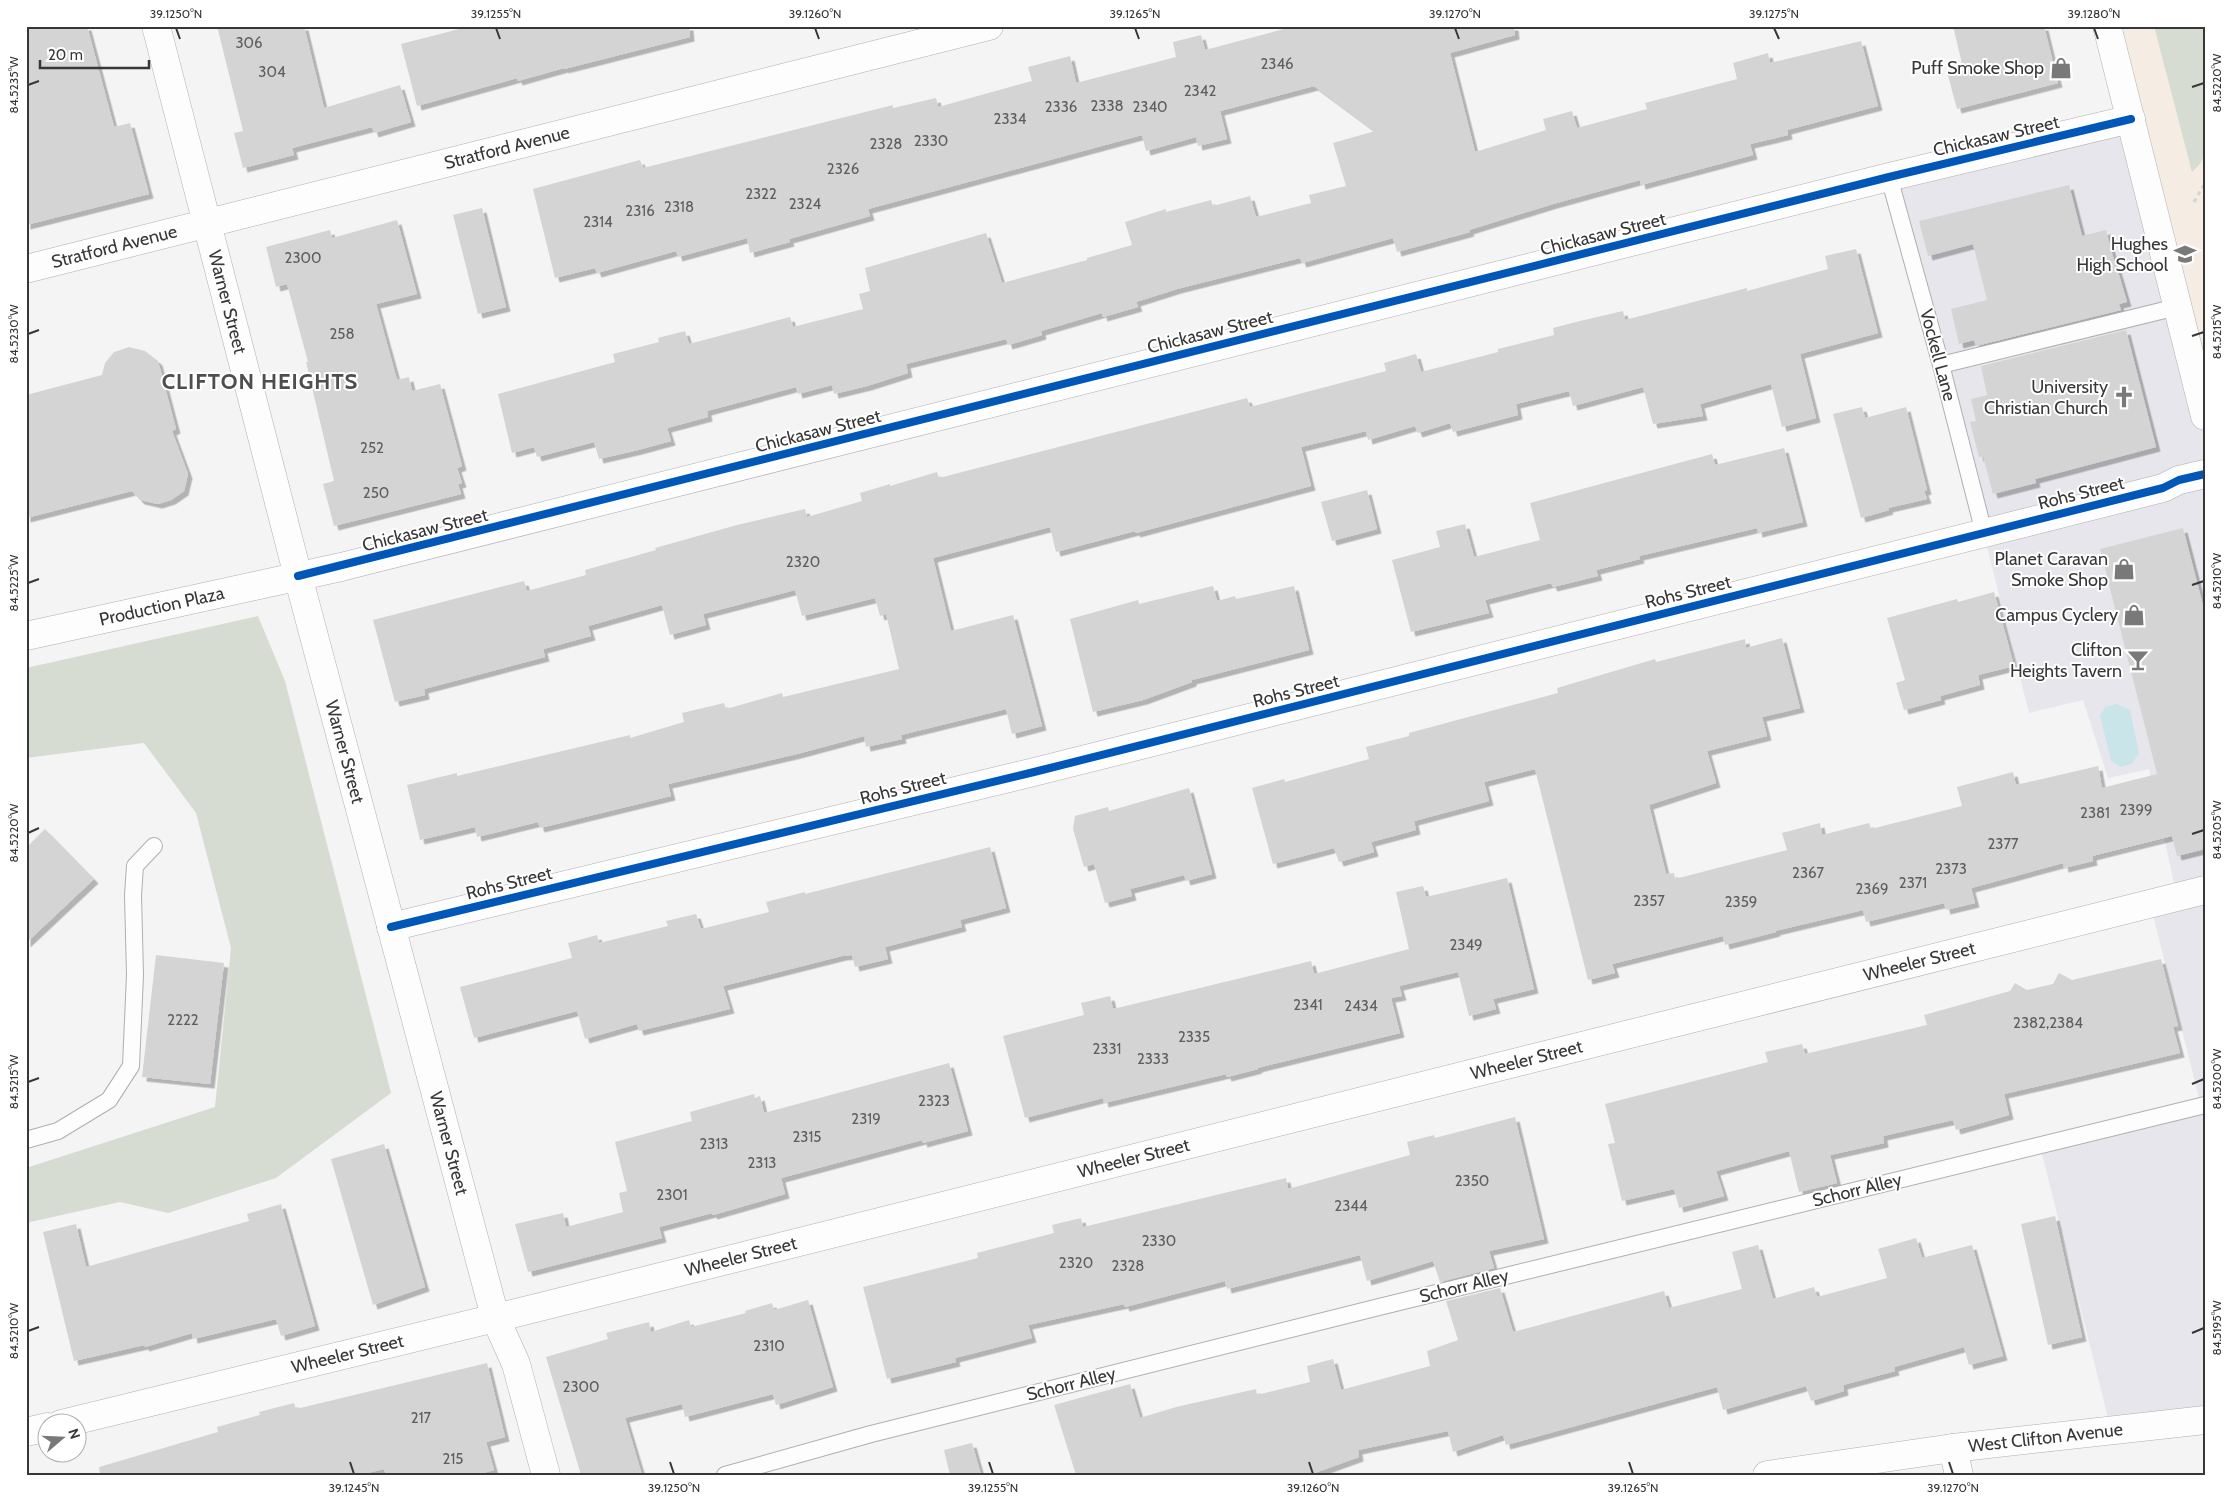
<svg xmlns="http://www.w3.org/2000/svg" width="2231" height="1501" font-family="Cabin,sans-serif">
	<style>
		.built { fill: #e7e6ec }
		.education { fill: #f5ede3 }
		.green { fill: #d6dcd1 }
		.water { fill: #cae5ea }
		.building { fill: #d4d4d5; filter: url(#shadow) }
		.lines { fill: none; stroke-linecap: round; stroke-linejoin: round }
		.service-casing { stroke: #afafb0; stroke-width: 18 }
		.minor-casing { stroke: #afafb0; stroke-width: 29 }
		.tertiary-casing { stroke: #afafb0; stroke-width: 29 }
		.secondary-casing { stroke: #afafb0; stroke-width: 29 }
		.path { stroke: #d4d4d5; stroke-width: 3; stroke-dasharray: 4 4; stroke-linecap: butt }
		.service { stroke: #fdfdfe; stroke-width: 16 }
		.minor { stroke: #fdfdfe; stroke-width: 28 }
		.tertiary { stroke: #fdfdfe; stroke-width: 28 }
		.secondary { stroke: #fdfdfe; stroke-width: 28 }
		.cycleway-casing { stroke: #fff; stroke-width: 11 }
		.cycleway { stroke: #0057b8; stroke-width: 8 }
		.ticks { fill: none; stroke: #373738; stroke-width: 2 }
		.labels { text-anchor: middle; stroke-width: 4; stroke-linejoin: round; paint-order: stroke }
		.number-label { font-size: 15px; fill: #5e5e5f }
		.poi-label { font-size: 18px; fill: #373738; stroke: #fff; text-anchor: end }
		.street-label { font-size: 18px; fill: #373738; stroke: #fff }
		.district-label { font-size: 22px; font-weight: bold; letter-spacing: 1px; fill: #4e4e50; stroke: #fff }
		.neatline { fill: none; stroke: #373738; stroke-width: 2 }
		.ticks-label { font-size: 12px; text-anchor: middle; fill: #373738 }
	</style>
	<defs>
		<filter id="shadow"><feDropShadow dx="4.5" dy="4.5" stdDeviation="0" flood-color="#0004"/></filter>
	</defs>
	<rect width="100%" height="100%" fill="#f4f4f5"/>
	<path class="built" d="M2131 119 2205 416V1420L2111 1430 2038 1138 2201 1106 2150 903 2177 897 2149 769 2108 778 2083 700 2029 713 1941 365 1889 177Z"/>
	<path class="education" d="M2107 26H2205V416Z"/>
	<path class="green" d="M2154 26H2205V155L2199 165 2192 172Z
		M258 616 285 681 391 1093 276 1178 168 1213 120 1202 26 1223V1168L215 1107 231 948 196 813 144 743 26 758V668Z"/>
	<path class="water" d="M2117 704 2130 710 2139 753 2132 764 2121 767 2111 761 2100 716 2105 707Z"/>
	<path class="building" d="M26 26H87L114 127 130 123 149 194 26 225Z
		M217 26H304L324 108 400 85 411 122 374 133 372 127 292 148 294 155 243 168 234 133 243 131Z
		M471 26H689L690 37 564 69V68L518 81 517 78 417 106 401 44Z
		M1295 26H1514L1515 35 1450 53 1475 152 1546 130 1543 119 1572 111 1577 128 1647 109 1645 103 1737 79 1733 63 1768 53 1770 63 1861 41 1878 106 1787 130 1788 135 1750 144 1753 155 1641 185 1640 180 1553 204 1469 230 1470 232 1397 252 1393 238 1302 263 1300 258 1177 289 1136 302 1138 307 1103 317 1102 313 1041 331 1042 335 1008 345 1006 339 906 364 908 373 867 386 834 394 832 385 798 394 796 387 707 411 708 417 667 428 671 441 638 450 599 459 594 442 537 457 534 447 512 453 498 394 615 362 613 354 659 342 658 338 685 331 689 344 790 317 793 327 863 309 859 294 870 291 865 268 986 233 1002 283 1087 260V258L1132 245 1125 222 1166 209V212L1211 200 1213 206 1250 196 1256 217 1311 203 1309 195 1346 186 1333 143 1375 131 1314 86 1220 111 1227 139 1198 146 1196 137 1146 151 1142 135 868 209 870 216 789 239 790 242 750 253 747 238 678 257 676 251 597 273 595 268 555 278 533 189 640 160 643 168 893 105V108L936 98 938 107 1032 81 1028 67 1070 56 1076 83 1176 57 1173 42 1201 35 1205 50Z
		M1953 26H2044L2058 83 1957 109 1947 72 1963 68Z
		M2069 185 2082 236 2106 230 2116 268H2117L2127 302 2119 304 2121 310 1976 346 1974 340 1959 344 1951 309 1987 300 1973 244 1928 256 1919 221Z
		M482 208 506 307 478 314 453 215Z
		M397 220 417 294 376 304 397 380 409 377 412 391 440 384 462 466 457 468 462 483 458 484 461 494 334 526 323 484 334 481 306 362H308L287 284 276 287 266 247 330 230 332 238Z
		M1856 249 1878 333 1800 354 1816 418 1782 427 1771 384 1700 404 1703 416 1653 424 1643 387 1573 406 1569 391 1516 404 1518 415 1453 432 1450 423 1418 433 1415 426 1368 440 1366 431 1301 447 1311 486 1136 533 1135 531 1056 552 1050 527 933 558 951 631 1013 615 1042 726 1012 734 1006 709 901 735 902 739 866 747 864 736 797 754 668 784 671 796 540 828 538 822 477 837 475 827 420 840 407 785 457 773V776L630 735V738L684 722 682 713 724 703 726 709 782 693 783 697 899 669 886 614 880 616 875 598 802 616 795 590 703 614 706 625 670 635 662 605 588 626 591 636 543 649 545 657 424 689 425 695 395 702 373 620 524 581 527 591 586 575 585 570 656 550 655 548 737 525 805 509 807 517 862 501 860 493 890 484V486L937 472 939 478 1247 398 1250 407 1386 371 1384 363 1416 354 1421 372 1498 352V349L1554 335 1553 328 1580 321 1623 311 1625 320 1747 288V291L1828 269 1825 256Z
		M2126 330 2156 447 2035 479 2036 483 1993 494 1983 456 1979 457 1970 422 1976 421 1971 399 1987 395 1981 366Z
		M129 347 145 351 158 361 176 429 172 431 188 474 184 491 171 500 158 504 140 500 132 491 26 518V395L102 375 105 363 114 352Z
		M1862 407 1865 418 1906 407 1927 490 1924 491 1927 499 1888 508 1889 510 1861 518 1833 414Z
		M1784 448 1803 522 1758 533 1757 528 1639 556 1640 559 1596 570 1598 576 1553 587 1551 583 1485 600 1489 613 1411 632 1392 560 1440 547 1436 531 1465 524 1474 557 1540 540 1530 503 1712 454 1715 465Z
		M1367 490 1377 529 1332 541 1321 502Z
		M2183 528 2205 613V849L2177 856 2172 836 2092 856 2093 861 2064 868 2063 863 1971 888 1975 903 1946 910 1944 903 1866 922 1863 910 1775 931 1776 932 1725 945 1723 936 1612 964 1615 973 1588 980 1535 769 1484 782 1489 801 1414 821 1416 830 1371 842 1374 852 1339 862 1334 848 1273 864 1252 788 1284 779 1285 782 1369 759 1366 747 1409 736V733L1558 693 1557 688 1655 659 1656 662 1745 639 1746 648 1782 638 1800 708 1762 717 1767 736 1707 751 1716 783 1649 805 1666 874 1674 873 1675 879 1787 850 1782 833 1820 823 1822 835 1869 823 1871 829 1962 806 1957 787 2013 772 2016 785 2098 766 2102 788 2157 774 2100 549Z
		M1213 586 1217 601 1235 596 1236 599 1294 586 1309 650 1192 680V682L1143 700 1093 712 1070 619 1138 600 1139 604Z
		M1994 592 2014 666 1978 675 1980 685 1940 696 1941 700 1904 710 1896 683 1905 680 1887 618 1957 599 1958 602Z
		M1189 788 1212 874 1186 881 1184 875 1130 889 1132 896 1105 903 1094 864 1084 867 1073 829 1075 816 1108 807 1109 811Z
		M45 829 94 879 26 943V848Z
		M990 847 1006 908 960 920 962 927 885 947 888 959 855 967 852 955 842 956 723 986 730 1009 639 1031 637 1024 585 1039 577 1011 474 1038 460 987 572 958 568 943 597 935 599 943 668 926 666 921 696 914 701 929 769 912 766 902 805 892V894Z
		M1507 878 1534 989 1493 999 1496 1009 1469 1016 1458 972 1399 986 1402 996 1391 998 1400 1033 1257 1068 1258 1069 1227 1077 1226 1074 1104 1103 1103 1098 1025 1118 1003 1036 1084 1015 1081 1003 1110 996 1113 1009 1311 961 1314 974 1409 949 1396 892 1423 886 1426 897Z
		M156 955 224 963 210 1084 142 1077Z
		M2161 959 2178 1026 2173 1027 2180 1053 2004 1094 2009 1115 1956 1130 1953 1120 1883 1136 1884 1143 1830 1155 1837 1183 1799 1192 1789 1151 1716 1171 1724 1196 1679 1208 1674 1189 1622 1201 1608 1144 1615 1143 1605 1104 1768 1062 1765 1052 1802 1044 1805 1054 1927 1025 1924 1015 2010 991 2015 983 2027 990 2053 984 2059 973 2072 980Z
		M949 1063 968 1131 923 1143 922 1140 781 1178 785 1194 713 1215 712 1213 659 1227 662 1238 528 1272 515 1224 563 1213 566 1227 623 1212 619 1193 627 1191 615 1142 692 1121 690 1112 754 1094 755 1098 760 1096 764 1113Z
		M1515 1117 1544 1239 1489 1251 1494 1268 1440 1282 1433 1261 1367 1281 1360 1255 1227 1289 1225 1281 1125 1307 1124 1304 1028 1325 1032 1338 955 1358 956 1362 887 1379 863 1287 978 1258 977 1253 1054 1233 1052 1225 1081 1218 1083 1227 1286 1178 1288 1189 1410 1155 1407 1142 1434 1135 1435 1138Z
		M384 1144 425 1287 373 1305 331 1159Z
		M281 1204 315 1326 281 1336 276 1319 193 1339 192 1333 145 1347 144 1345 74 1361 43 1232 76 1224 86 1267 249 1221 247 1214Z
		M2055 1216 2082 1337 2048 1345 2021 1224Z
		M1916 1238 1922 1258 1972 1245 2003 1356 1969 1365 1964 1347 1894 1367 1895 1371 1843 1385 1844 1391 1811 1401 1806 1386 1723 1410 1717 1387 1506 1445 1503 1435 1453 1452 1448 1431 1358 1450 1359 1457 1309 1475H1076L1054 1405 1130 1384 1140 1418 1176 1407 1256 1389 1257 1395 1310 1382 1307 1366 1333 1359 1341 1390 1430 1366 1427 1351 1458 1340 1446 1301 1500 1288 1513 1332 1664 1291 1669 1308 1742 1289 1732 1252 1758 1245 1773 1299 1814 1287 1817 1297 1887 1278 1878 1249Z
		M808 1300 833 1387 776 1405 773 1394 685 1417 682 1404 625 1418 642 1475H581L546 1357 608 1339 606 1333 649 1322 651 1332 689 1320 691 1327 746 1313 745 1311 772 1303 774 1310Z
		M487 1363 505 1437 486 1442 494 1470 476 1475H386L384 1469 359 1475H100L99 1467 218 1432 217 1427 260 1415 259 1412 294 1403 296 1409Z
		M972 1443 981 1475H950L944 1450Z"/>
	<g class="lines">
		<g class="service-casing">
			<path id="service" d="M1889 177 1941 365 1984 533
				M1941 365 2177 307
				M26 1140 58 1131 109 1100 131 1066 135 975 133 895 135 866 154 846
				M725 1475 871 1434 1379 1307 2205 1105"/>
		</g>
		<g class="minor-casing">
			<g id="minor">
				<path id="s1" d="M26 269 989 26"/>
				<path id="s2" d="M26 636 341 567 1889 177 2131 119"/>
				<path d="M391 927 1034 772 2163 488 2179 480 2205 474"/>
				<path id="s3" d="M61 1424 540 1307 2205 890"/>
				<path d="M26 1432 48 1427"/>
				<path d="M1953 1448 1959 1475"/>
			</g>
		</g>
		<g class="tertiary-casing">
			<g id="tertiary">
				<path id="s4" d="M156 26 298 576 495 1317 516 1364 546 1475"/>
			</g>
		</g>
		<g class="secondary-casing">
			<g id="secondary">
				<path d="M2107 26 2205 416"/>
				<path id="s5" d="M1767 1475 1953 1448 2205 1420"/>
			</g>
		</g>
		<path class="path" d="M2194 202 2205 183"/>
		<use href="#service" class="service"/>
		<use href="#minor" class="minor"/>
		<use href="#tertiary" class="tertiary"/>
		<use href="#secondary" class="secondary"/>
		<g class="cycleway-casing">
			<path id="cycleway" d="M298 576 1889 177 2131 119
				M391 927 1034 772 2163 488 2179 480 2205 474"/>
		</g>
		<use href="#cycleway" class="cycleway"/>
	</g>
	<path class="ticks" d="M176 28 180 39M496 28 500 39M815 28 819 39M1135 28 1139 39M1455 28 1459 39M1774 28 1779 39M2094 28 2098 39M28 85 39 81M2192 87 2204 83M28 334 39 330M2192 336 2204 332M28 583 39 579M2192 585 2204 581M28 833 39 828M2192 834 2204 830M28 1082 39 1078M2192 1084 2204 1079M28 1331 39 1327M2192 1333 2204 1328M350 1462 354 1474M670 1462 674 1474M989 1462 993 1474M1309 1462 1313 1474M1629 1462 1633 1474M1949 1462 1953 1474"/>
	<defs>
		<g id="shop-bare" transform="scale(1.725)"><path d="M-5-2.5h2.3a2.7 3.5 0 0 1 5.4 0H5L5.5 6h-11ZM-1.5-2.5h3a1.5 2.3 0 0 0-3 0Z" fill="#79797a" stroke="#fff" stroke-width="2.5" paint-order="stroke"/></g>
		<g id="school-bare" transform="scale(1.725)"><path d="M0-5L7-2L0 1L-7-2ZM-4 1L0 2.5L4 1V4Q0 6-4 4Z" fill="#79797a" stroke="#fff" stroke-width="2.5" paint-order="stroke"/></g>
		<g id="church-bare" transform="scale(1.725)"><path d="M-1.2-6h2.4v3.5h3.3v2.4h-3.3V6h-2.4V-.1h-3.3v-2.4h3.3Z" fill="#79797a" stroke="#fff" stroke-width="2.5" paint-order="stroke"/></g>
		<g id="bar-bare" transform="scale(1.725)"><path d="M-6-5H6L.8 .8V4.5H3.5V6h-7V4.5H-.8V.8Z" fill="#79797a" stroke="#fff" stroke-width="2.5" paint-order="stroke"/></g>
	</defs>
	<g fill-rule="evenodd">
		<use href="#shop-bare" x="2061" y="68"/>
		<use href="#school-bare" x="2185" y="254"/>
		<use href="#church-bare" x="2124" y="397"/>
		<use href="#shop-bare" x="2124" y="569"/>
		<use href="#shop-bare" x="2134" y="615"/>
		<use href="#bar-bare" x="2138" y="660"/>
	</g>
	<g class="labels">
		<g class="number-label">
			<text x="249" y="48">306</text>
			<text x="1277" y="69">2346</text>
			<text x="272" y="77">304</text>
			<text x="1200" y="96">2342</text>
			<text x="1107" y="111">2338</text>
			<text x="1061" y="112">2336</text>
			<text x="1150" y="112">2340</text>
			<text x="1010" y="124">2334</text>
			<text x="931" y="146">2330</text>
			<text x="886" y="149">2328</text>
			<text x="843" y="174">2326</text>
			<text x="761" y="199">2322</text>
			<text x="805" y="209">2324</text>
			<text x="679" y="212">2318</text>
			<text x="640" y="216">2316</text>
			<text x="598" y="227">2314</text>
			<text x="303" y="263">2300</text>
			<text x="342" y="339">258</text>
			<text x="372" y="453">252</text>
			<text x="376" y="498">250</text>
			<text x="803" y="567">2320</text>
			<text x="2136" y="815">2399</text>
			<text x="2095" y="818">2381</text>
			<text x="2003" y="849">2377</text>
			<text x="1951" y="874">2373</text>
			<text x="1808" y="878">2367</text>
			<text x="1913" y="888">2371</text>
			<text x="1872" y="894">2369</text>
			<text x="1649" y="906">2357</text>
			<text x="1741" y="907">2359</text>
			<text x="1466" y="950">2349</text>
			<text x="1308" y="1010">2341</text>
			<text x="1361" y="1011">2434</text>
			<text x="183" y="1025">2222</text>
			<text x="2048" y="1028">2382,2384</text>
			<text x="1194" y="1042">2335</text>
			<text x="1107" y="1054">2331</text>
			<text x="1153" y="1064">2333</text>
			<text x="934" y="1106">2323</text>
			<text x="866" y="1124">2319</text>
			<text x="807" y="1142">2315</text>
			<text x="714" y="1149">2313</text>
			<text x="762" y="1168">2313</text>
			<text x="1472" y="1186">2350</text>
			<text x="672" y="1200">2301</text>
			<text x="1351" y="1211">2344</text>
			<text x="1159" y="1246">2330</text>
			<text x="1076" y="1268">2320</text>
			<text x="1128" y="1271">2328</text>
			<text x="769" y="1351">2310</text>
			<text x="581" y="1392">2300</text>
			<text x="421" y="1423">217</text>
			<text x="453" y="1464">215</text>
		</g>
		<g class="poi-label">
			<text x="2044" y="74">Puff Smoke Shop</text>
			<text x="2168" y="250">Hughes<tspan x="2168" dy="21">High School</tspan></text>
			<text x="2108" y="393">University<tspan x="2108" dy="21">Christian Church</tspan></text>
			<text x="2108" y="565">Planet Caravan<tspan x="2108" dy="21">Smoke Shop</tspan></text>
			<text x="2118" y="621">Campus Cyclery</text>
			<text x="2122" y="656">Clifton<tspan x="2122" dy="21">Heights Tavern</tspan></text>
		</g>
		<g class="street-label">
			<text transform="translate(1996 136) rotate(-13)" y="6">Chickasaw Street</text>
			<text dy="6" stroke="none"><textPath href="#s1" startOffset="496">Stratford Avenue</textPath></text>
			<text transform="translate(1603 234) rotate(-14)" y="6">Chickasaw Street</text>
			<text dy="6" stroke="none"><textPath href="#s1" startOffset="91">Stratford Avenue</textPath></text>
			<text dy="6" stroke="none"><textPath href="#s4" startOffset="285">Warner Street</textPath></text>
			<text transform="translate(1210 332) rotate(-14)" y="6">Chickasaw Street</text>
			<text transform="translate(1938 355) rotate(75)" y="6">Vockell Lane</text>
			<text transform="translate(818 431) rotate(-14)" y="6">Chickasaw Street</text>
			<text transform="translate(2081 493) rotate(-14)" y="6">Rohs Street</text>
			<text transform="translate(425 530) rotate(-14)" y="6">Chickasaw Street</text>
			<text transform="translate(1688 592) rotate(-14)" y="6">Rohs Street</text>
			<text dy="6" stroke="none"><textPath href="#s2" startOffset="139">Production Plaza</textPath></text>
			<text transform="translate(1296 691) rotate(-14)" y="6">Rohs Street</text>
			<text dy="6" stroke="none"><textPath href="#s4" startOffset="750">Warner Street</textPath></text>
			<text transform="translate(903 788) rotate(-14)" y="6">Rohs Street</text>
			<text transform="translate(509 883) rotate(-14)" y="6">Rohs Street</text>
			<text dy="6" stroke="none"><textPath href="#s3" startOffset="1915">Wheeler Street</textPath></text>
			<text dy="6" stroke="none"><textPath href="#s3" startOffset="1510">Wheeler Street</textPath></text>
			<text dy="6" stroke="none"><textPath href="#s4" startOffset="1155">Warner Street</textPath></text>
			<text dy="6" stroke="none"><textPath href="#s3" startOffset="1105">Wheeler Street</textPath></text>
			<text transform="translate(1857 1190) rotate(-14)" y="6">Schorr Alley</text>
			<text dy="6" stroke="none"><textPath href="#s3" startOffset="700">Wheeler Street</textPath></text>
			<text transform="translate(1464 1286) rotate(-14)" y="6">Schorr Alley</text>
			<text dy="6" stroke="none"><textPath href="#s3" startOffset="295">Wheeler Street</textPath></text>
			<text transform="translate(1071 1384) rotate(-14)" y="6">Schorr Alley</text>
			<text dy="6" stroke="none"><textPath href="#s5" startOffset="281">West Clifton Avenue</textPath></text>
		</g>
		<g class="district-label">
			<text x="260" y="389">CLIFTON HEIGHTS</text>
		</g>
	</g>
	<rect width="2231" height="1501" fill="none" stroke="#ffffff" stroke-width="55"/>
	<g transform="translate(62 1438) rotate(71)"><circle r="24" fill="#ffffff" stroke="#afafaf"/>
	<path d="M0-4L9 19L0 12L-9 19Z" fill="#79797a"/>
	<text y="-8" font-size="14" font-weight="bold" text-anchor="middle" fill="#373738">N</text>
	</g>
	<path d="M40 60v8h109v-8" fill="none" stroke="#373738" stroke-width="2.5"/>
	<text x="48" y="60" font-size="15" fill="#373738" stroke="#ffffff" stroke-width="4" paint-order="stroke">20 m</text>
	<rect x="28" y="28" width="2176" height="1446" class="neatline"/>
	<g class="ticks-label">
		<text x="176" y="18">39.1250°N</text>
		<text x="496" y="18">39.1255°N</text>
		<text x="815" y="18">39.1260°N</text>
		<text x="1135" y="18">39.1265°N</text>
		<text x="1455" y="18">39.1270°N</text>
		<text x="1774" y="18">39.1275°N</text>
		<text x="2094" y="18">39.1280°N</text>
		<text transform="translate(2217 83) rotate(-90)" y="4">84.5220°W</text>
		<text transform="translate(14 85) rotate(-90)" y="4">84.5235°W</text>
		<text transform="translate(2217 332) rotate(-90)" y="4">84.5215°W</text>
		<text transform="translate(14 334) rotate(-90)" y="4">84.5230°W</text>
		<text transform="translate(2217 581) rotate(-90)" y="4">84.5210°W</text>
		<text transform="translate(14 583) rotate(-90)" y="4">84.5225°W</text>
		<text transform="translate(2217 830) rotate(-90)" y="4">84.5205°W</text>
		<text transform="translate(14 833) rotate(-90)" y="4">84.5220°W</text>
		<text transform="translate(2217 1079) rotate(-90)" y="4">84.5200°W</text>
		<text transform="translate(14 1082) rotate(-90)" y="4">84.5215°W</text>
		<text transform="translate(2217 1328) rotate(-90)" y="4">84.5195°W</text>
		<text transform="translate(14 1331) rotate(-90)" y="4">84.5210°W</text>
		<text x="354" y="1492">39.1245°N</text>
		<text x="674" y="1492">39.1250°N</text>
		<text x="993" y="1492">39.1255°N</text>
		<text x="1313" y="1492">39.1260°N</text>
		<text x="1633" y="1492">39.1265°N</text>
		<text x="1953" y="1492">39.1270°N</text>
	</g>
</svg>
